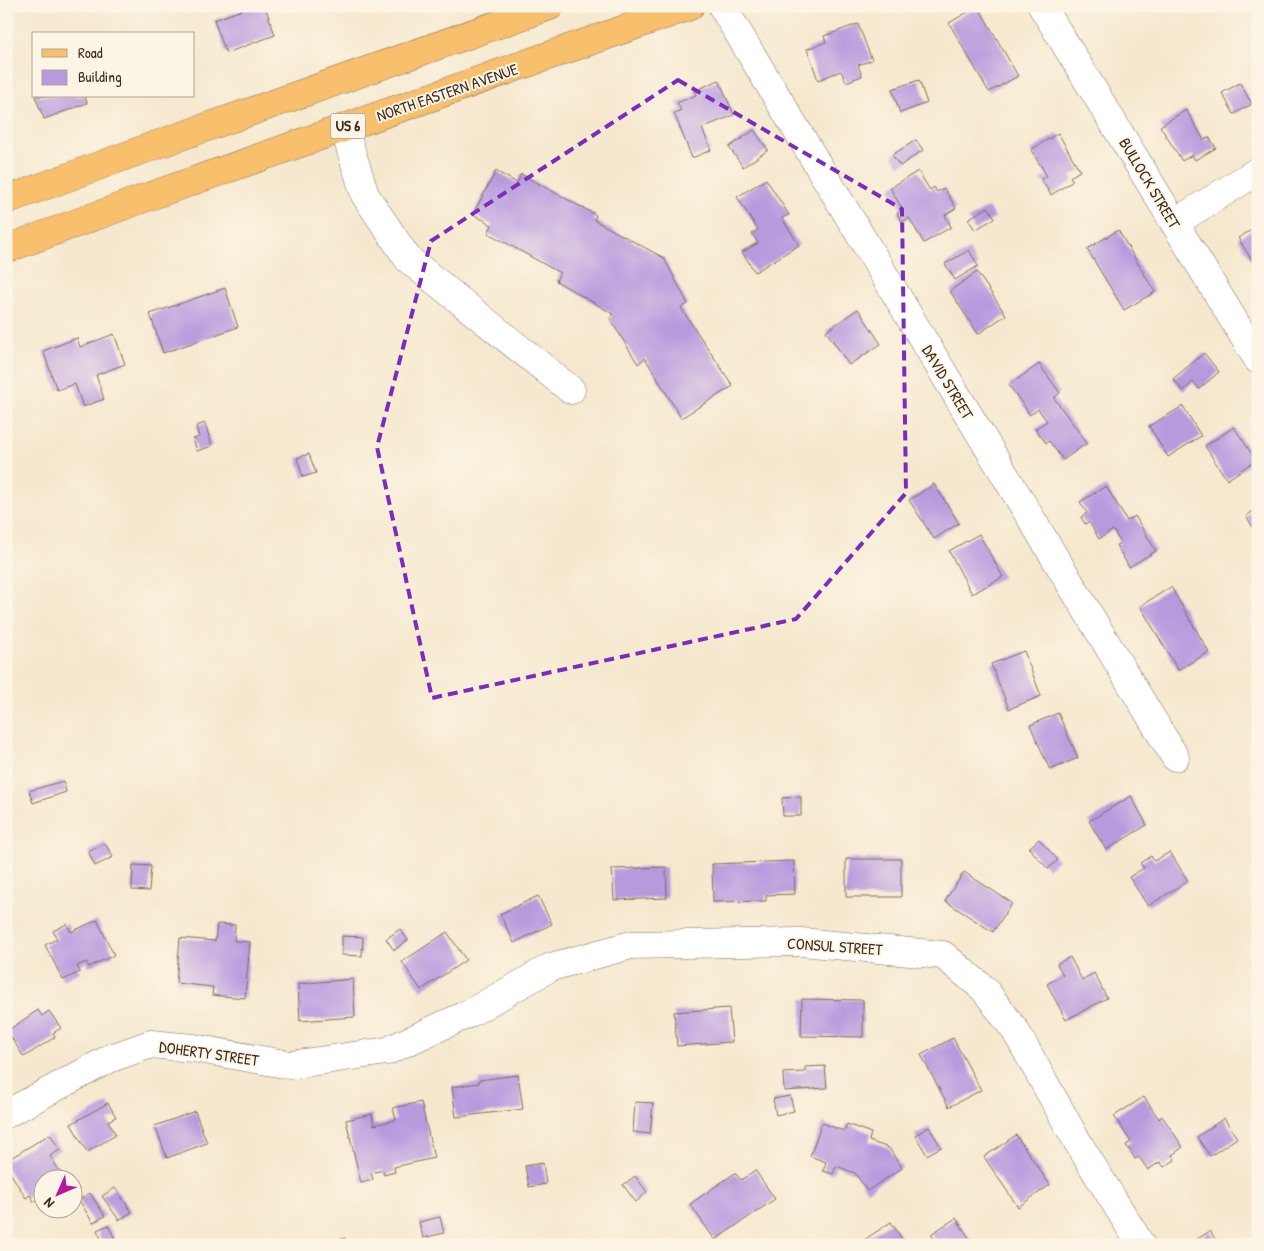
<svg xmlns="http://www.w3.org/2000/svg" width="1264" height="1251" font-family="'Patrick Hand',sans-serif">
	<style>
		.building { fill: #b799de }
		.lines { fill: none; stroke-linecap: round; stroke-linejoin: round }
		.minor-casing { stroke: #7c6c5c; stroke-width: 29 }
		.major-casing { stroke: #7c6c5c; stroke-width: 29 }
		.minor { stroke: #fff; stroke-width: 28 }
		.major { stroke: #f8bf6c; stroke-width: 28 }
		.marked { fill: none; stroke: #7b2cbf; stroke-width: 4; stroke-dasharray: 10 6; stroke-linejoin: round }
		.labels { text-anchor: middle; stroke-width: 4; stroke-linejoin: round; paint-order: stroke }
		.shield { fill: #fcf5e5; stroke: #75675a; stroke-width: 1 }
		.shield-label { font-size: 15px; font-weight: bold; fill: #3b2a1e }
		.street-label { font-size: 16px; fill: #3b2a1e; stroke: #fcf5e5 }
	</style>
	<rect width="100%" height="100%" fill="#fcf5e5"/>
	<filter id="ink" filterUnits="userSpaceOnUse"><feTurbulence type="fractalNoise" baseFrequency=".02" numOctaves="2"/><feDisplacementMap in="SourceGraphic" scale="10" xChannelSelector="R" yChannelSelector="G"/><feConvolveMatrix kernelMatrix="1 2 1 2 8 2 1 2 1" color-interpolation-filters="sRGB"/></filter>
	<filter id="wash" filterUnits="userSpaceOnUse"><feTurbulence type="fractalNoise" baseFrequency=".0096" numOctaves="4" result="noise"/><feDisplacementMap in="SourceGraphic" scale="20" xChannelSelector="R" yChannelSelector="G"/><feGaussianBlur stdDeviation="1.12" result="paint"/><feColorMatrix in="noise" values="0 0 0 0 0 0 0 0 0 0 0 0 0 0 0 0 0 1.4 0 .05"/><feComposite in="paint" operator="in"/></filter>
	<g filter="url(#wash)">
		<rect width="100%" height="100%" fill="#f5e8ce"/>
		<g id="blocks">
			<path class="building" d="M241 6H265L275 35 226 53 214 20 242 10Z
				M978 6 1018 76 989 92 949 23Z
				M858 24 872 60 858 65 862 76 846 82 841 71 818 80 807 49 826 42 824 36Z
				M719 80 734 115 702 128 711 150 692 158 674 113 681 110 677 103 696 95 694 91Z
				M919 80 927 103 900 113 892 89Z
				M1240 83 1252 104 1234 114 1222 93Z
				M35 96H85L87 103 44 119Z
				M1186 110 1204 140 1209 137 1216 148 1195 160 1192 155 1182 161 1160 126Z
				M754 130 768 150 743 167 729 147Z
				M1058 133 1080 171 1070 177 1073 181 1051 195 1041 179 1047 176 1031 150Z
				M916 140 923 150 900 166 892 155Z
				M496 171 517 183 521 174 596 215 594 220 664 258 688 304 681 308 733 386 681 418 645 358 638 364 610 319 613 314 556 281 560 273 488 233 492 225 473 214Z
				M918 171 930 190 934 187 937 192 944 188 956 208 945 215 951 227 924 243 909 218 902 222 897 213 903 210 890 188Z
				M766 179 789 215 782 218 799 245 755 272 742 252 758 243 752 234 758 230 737 197Z
				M988 207 995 218 975 230 968 219Z
				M1258 226V264L1255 265 1238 238Z
				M1118 230 1155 292 1124 310 1087 249Z
				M969 250 978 266 955 280 945 264Z
				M977 272 1006 315 978 334 950 291Z
				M225 288 238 327 163 353 150 314Z
				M858 309 881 344 849 365 826 331Z
				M114 334 125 364 96 375 104 399 83 407 75 384 57 390 43 351 77 338 80 347Z
				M1204 353 1219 372 1199 389 1193 382 1183 391 1173 379Z
				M1039 364 1060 393 1054 398 1087 443 1063 460 1049 441 1046 443 1035 429 1047 421 1038 409 1030 415 1009 385Z
				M1183 406 1201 436 1168 457 1149 426Z
				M205 423 212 446 197 451 193 439 199 437 196 426Z
				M1234 427 1256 460 1227 480 1205 446Z
				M309 454 316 473 303 477 297 458Z
				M934 484 959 523 934 539 909 500Z
				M1106 486 1127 521 1135 516 1156 551 1129 567 1116 545 1121 543 1113 530 1099 539 1089 522 1085 524 1081 517 1087 513 1080 502Z
				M1258 508V535L1246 516Z
				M979 534 1003 577 972 594 949 551Z
				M1171 587 1209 652 1178 670 1140 606Z
				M1024 651 1041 696 1009 709 991 664Z
				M1058 713 1078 758 1050 770 1030 725Z
				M63 781 66 792 33 803 29 791Z
				M1131 796 1147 825 1106 850 1089 821Z
				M801 797V816H783L782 798Z
				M1039 839 1058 860 1048 869 1029 848Z
				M105 843 113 857 95 866 88 851Z
				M1170 852 1188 881 1148 906 1129 877 1144 868 1140 863 1151 856 1154 861Z
				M846 859H901V897H846Z
				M794 861 795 894 766 895V901L713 902 712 864Z
				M133 865 151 866 149 891 132 890Z
				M666 867 667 898 614 900 612 869Z
				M964 872 1012 903 993 932 945 901Z
				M538 896 552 924 514 943 500 914Z
				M97 920 114 955 89 967 86 962 77 966 80 972 63 980 45 945 57 939 53 931 67 924 71 932Z
				M217 924 235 925 234 941 250 942 245 998 212 995 213 987 176 983 180 938 215 941Z
				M400 929 408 940 394 950 386 939Z
				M447 932 466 960 421 990 402 962Z
				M342 936 363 937 362 956 342 955Z
				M1070 957 1082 980 1094 973 1107 998 1066 1020 1047 984 1063 975 1057 964Z
				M353 979 355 1017 300 1021 298 984Z
				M802 999 863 1000V1037L801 1036Z
				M729 1008 732 1042 677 1046 674 1012Z
				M38 1010 42 1016 49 1011 61 1028 53 1033 55 1037 24 1057 7 1031Z
				M953 1038 981 1090 949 1107 921 1055Z
				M825 1066 827 1088 784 1091 783 1073 805 1072V1067Z
				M518 1075 523 1109 456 1117 452 1087 479 1083V1080Z
				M790 1096 794 1111 776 1115 773 1099Z
				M1144 1097 1159 1119 1162 1116 1183 1147 1172 1155 1175 1160 1164 1167 1160 1162 1148 1170 1139 1157 1135 1159 1126 1145 1131 1142 1114 1116Z
				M421 1102 434 1158 394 1167 395 1172 384 1175 383 1170 371 1173 373 1180 361 1183 346 1120 372 1114 374 1125 396 1120 393 1108Z
				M635 1102 653 1103 650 1134 633 1132Z
				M108 1103 116 1117 108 1121 116 1135 87 1152 71 1124Z
				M195 1111 207 1143 167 1158 155 1126Z
				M1224 1118 1237 1138 1210 1156 1197 1137Z
				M822 1123 844 1131 847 1124 871 1133 869 1141 889 1148 902 1168 867 1191 855 1173 836 1166 833 1174 823 1171 826 1162 810 1156Z
				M929 1127 941 1147 927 1155 915 1135Z
				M50 1134 60 1150 50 1156 61 1173 53 1178H42V1185L39 1187 42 1192V1197L34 1202 30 1195 26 1198 6 1166V1161Z
				M1016 1135 1050 1185 1018 1207 984 1157Z
				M543 1163 546 1184 529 1187 525 1166Z
				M755 1170 775 1199 715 1240 690 1204 735 1173 741 1180Z
				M635 1176 647 1192 636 1202 623 1185Z
				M115 1188 132 1212 119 1220 102 1196Z
				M90 1193 105 1216 93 1223 79 1200Z
				M440 1217 444 1233 423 1238 419 1222Z
				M956 1218 972 1242 968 1245H938L931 1234Z
				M891 1222 906 1245H867L864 1240Z
				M108 1225 118 1245H104L97 1230Z
				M1210 1231 1219 1245H1188Z
				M345 1238 347 1245H324L323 1244Z"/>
		</g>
	</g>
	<g filter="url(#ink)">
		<use href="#blocks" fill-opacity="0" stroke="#7c6c5c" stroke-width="1"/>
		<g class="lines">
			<g class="minor-casing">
				<path id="minor" d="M722 6 1175 757
					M1042 6 1258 360
					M344 128 365 195 408 259 571 390
					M1174 223 1258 171
					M6 1114 111 1058 151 1044 193 1048 290 1065 387 1051 470 1013 551 967 631 945 801 942 943 955 984 989 1015 1030 1077 1141 1141 1245"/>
			</g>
			<g class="major-casing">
				<path id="major" d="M6 200 139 151 550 6
					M6 249 142 199 690 6"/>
			</g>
			<use href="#minor" class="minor"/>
			<use href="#major" class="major"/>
		</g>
	</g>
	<path class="marked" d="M678 80 902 209 906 493 796 619 432 698 377 447 431 241Z"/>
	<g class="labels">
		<rect class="shield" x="330.5" y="113.5" width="35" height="25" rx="4"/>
		<g class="shield-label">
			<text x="348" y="131">US 6</text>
		</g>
		<g class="street-label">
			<text transform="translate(447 92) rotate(-19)" y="6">NORTH EASTERN AVENUE</text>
			<text transform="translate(1150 183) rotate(59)" y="6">BULLOCK STREET</text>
			<text transform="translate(948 382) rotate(59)" y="6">DAVID STREET</text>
			<text transform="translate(835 946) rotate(4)" y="6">CONSUL STREET</text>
			<text transform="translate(209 1053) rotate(8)" y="6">DOHERTY STREET</text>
		</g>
	</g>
	<rect width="1264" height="1251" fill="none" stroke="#fcf5e5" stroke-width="25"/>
	<rect x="32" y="32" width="162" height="65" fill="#fcf5e5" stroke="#afa495"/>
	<rect x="42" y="49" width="25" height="8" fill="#f8bf6c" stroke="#afa495"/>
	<text x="78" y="58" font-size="15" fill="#3b2a1e">Road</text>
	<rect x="42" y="70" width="25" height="15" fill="#b799de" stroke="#afa495"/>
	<text x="78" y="82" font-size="15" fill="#3b2a1e">Building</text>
	<g transform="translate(58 1194) rotate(225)"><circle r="24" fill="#fcf5e5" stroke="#afa495"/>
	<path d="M0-4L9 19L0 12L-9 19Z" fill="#b5179e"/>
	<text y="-8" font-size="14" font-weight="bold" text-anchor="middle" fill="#3b2a1e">N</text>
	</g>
</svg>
